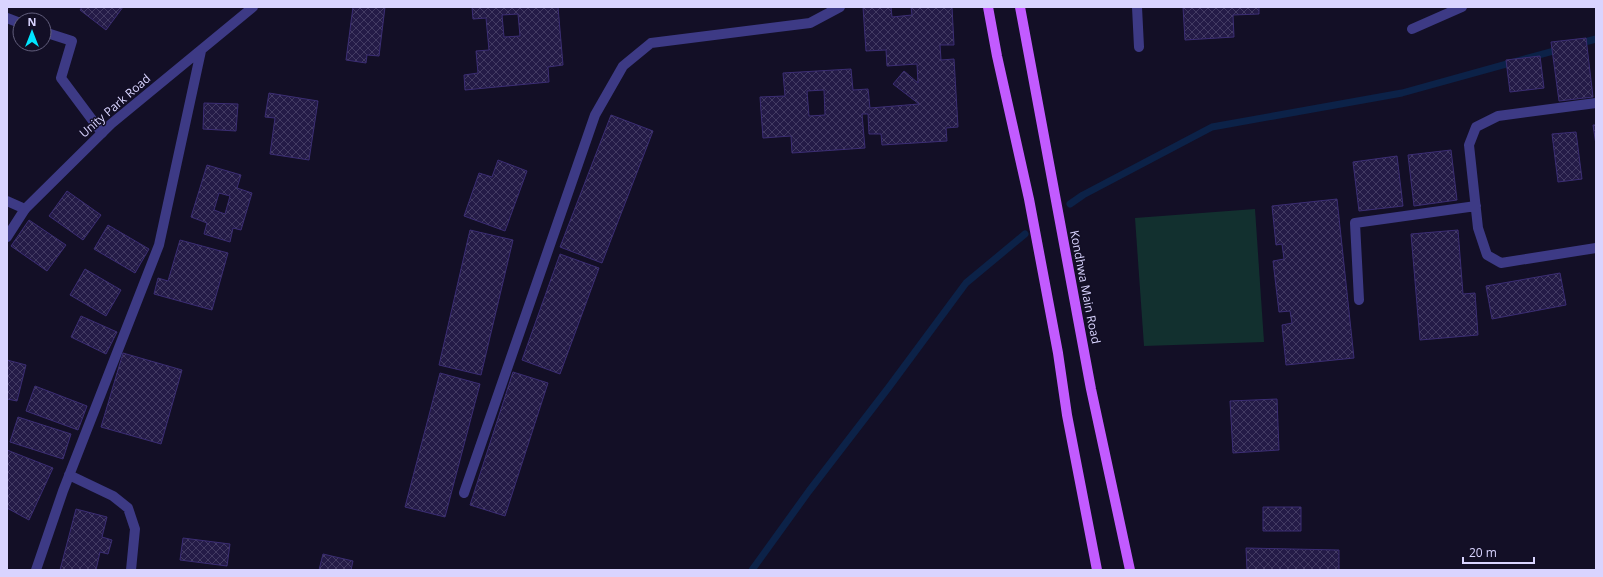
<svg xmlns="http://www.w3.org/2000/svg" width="1603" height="577" font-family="'Open Sans',sans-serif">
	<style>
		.park { fill: #12302f }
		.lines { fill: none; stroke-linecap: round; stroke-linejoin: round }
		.stream { stroke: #0c2248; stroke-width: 7 }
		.building { fill: url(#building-cross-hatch); stroke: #3b2d73; fill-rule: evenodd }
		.lane { stroke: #3d3a85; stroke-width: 10 }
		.street { stroke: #3d3a85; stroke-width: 10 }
		.primary { stroke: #c25bff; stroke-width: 10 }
		.labels { text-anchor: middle; stroke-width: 3; stroke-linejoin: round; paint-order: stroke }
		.street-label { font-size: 12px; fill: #d9d4ff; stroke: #130f26 }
	</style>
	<defs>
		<pattern id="building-cross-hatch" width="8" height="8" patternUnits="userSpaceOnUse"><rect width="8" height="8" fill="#241b47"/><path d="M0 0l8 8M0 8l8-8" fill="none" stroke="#433b63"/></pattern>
	</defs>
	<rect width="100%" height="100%" fill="#130f26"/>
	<path class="park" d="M1255 209 1264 342 1144 346 1135 218Z"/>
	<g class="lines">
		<path class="stream" d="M1577 44 1596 39
			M1070 204 1083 195 1212 127 1402 93 1561 49
			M752 570 809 491 889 387 966 283 1025 234"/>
	</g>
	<path class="building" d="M82 7H123L106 30 80 10Z
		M353 7H385L379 56 367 55 366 63 346 60Z
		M472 7H558L563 65 548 67 549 82 465 90 464 75 478 73 476 51 489 50 486 18 473 19ZM518 14 520 36 504 37 502 15Z
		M863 7H891L892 17 912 15 911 7H952L954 45H940L941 60 954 59 958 127 946 128 947 141 882 145 881 134H869L868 114H862L865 148 792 153 791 136 763 138 760 97 785 96 783 73 851 69 853 90 868 89 870 108 919 104 893 84 904 71 918 83 917 64 887 66 886 50 866 51ZM824 90 825 115 809 116 807 91Z
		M1183 7H1259V14L1233 15 1234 37 1185 40Z
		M1586 38 1593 97 1559 101 1551 42Z
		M1540 56 1544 88 1510 92 1506 60Z
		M269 93 318 101 309 160 270 154 275 118 265 117Z
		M204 103 238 104 236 131 203 129Z
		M611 115 653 131 602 263 560 247Z
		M1593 125H1596V145Z
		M1576 132 1582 179 1558 182 1552 134Z
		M1451 150 1457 200 1414 206 1408 155Z
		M1397 156 1403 206 1359 211 1353 162Z
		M498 160 527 171 505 231 464 216 479 173 492 177Z
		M207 165 241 175 237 188 252 193 241 230 233 228 230 242 204 234 207 223 191 217ZM219 193 230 196 225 214 214 210Z
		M67 191 101 215 83 240 49 216Z
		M1337 199 1354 358 1286 365 1282 325 1292 323 1290 311 1279 312 1273 261 1284 259 1282 244 1276 245 1272 206Z
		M29 220 66 245 47 271 11 246Z
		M108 225 149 249 135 273 94 249Z
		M470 230 513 240 481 375 439 365Z
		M1458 230 1463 294 1475 293 1478 335 1420 340 1411 234Z
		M180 240 228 253 212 310 154 294 158 278 168 281Z
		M560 254 599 268 560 374 522 360Z
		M85 269 121 290 106 316 70 295Z
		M1560 273 1566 305 1492 319 1486 286Z
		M81 316 117 332 106 354 71 337Z
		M123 353 182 370 161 444 101 427Z
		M7 360 26 365 17 401 7 399Z
		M513 372 548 383 505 516 470 505Z
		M440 373 480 384 445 517 405 507Z
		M35 386 87 406 78 430 26 411Z
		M1277 399 1279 450 1233 453 1230 401Z
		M18 417 71 434 63 459 10 442Z
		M7 450 53 468 29 520 7 508Z
		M1263 507H1301V531H1263Z
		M76 509 107 517 102 537 112 540 108 554 100 552 96 570H60Z
		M183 538 230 544 227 566 180 560Z
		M1246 548 1339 550V570H1247Z
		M323 554 353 561 351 570H319Z"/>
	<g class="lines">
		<path class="lane" d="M7 18 20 23
			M44 32 72 41 61 78 102 133
			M7 201 25 209
			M464 493 595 115 623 66 651 43 810 23 840 7"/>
		<path class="street" d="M1137 7 1139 47
			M1412 29 1462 7
			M1596 103 1498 116 1476 127 1469 145 1478 228 1487 255 1501 263 1596 248
			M7 237 25 209 111 124 253 7
			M1359 300 1355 223 1476 206
			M69 475 113 496 128 508 135 529 131 570
			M36 570 63 491 159 245 201 51"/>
		<path class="primary" d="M988 7 997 56 1029 199 1058 353 1067 415 1097 570
			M1020 7 1091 389 1130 570"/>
	</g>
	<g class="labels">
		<g class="street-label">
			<text transform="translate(115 106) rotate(-41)" y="4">Unity Park Road</text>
			<text transform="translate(1085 287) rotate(79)" y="4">Kondhwa Main Road</text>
		</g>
	</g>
	<rect width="1603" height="577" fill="none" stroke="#d9d4ff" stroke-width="16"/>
	<g transform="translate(32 32)"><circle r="19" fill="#130f26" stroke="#625e7d"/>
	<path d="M0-3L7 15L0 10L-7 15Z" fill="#00e5ff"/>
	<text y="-6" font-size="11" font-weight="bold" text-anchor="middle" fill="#d9d4ff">N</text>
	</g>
	<path d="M1463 557v6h71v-6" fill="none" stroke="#d9d4ff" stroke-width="2"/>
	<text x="1469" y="557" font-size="12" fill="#d9d4ff" stroke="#130f26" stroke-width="3" paint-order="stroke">20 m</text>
</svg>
